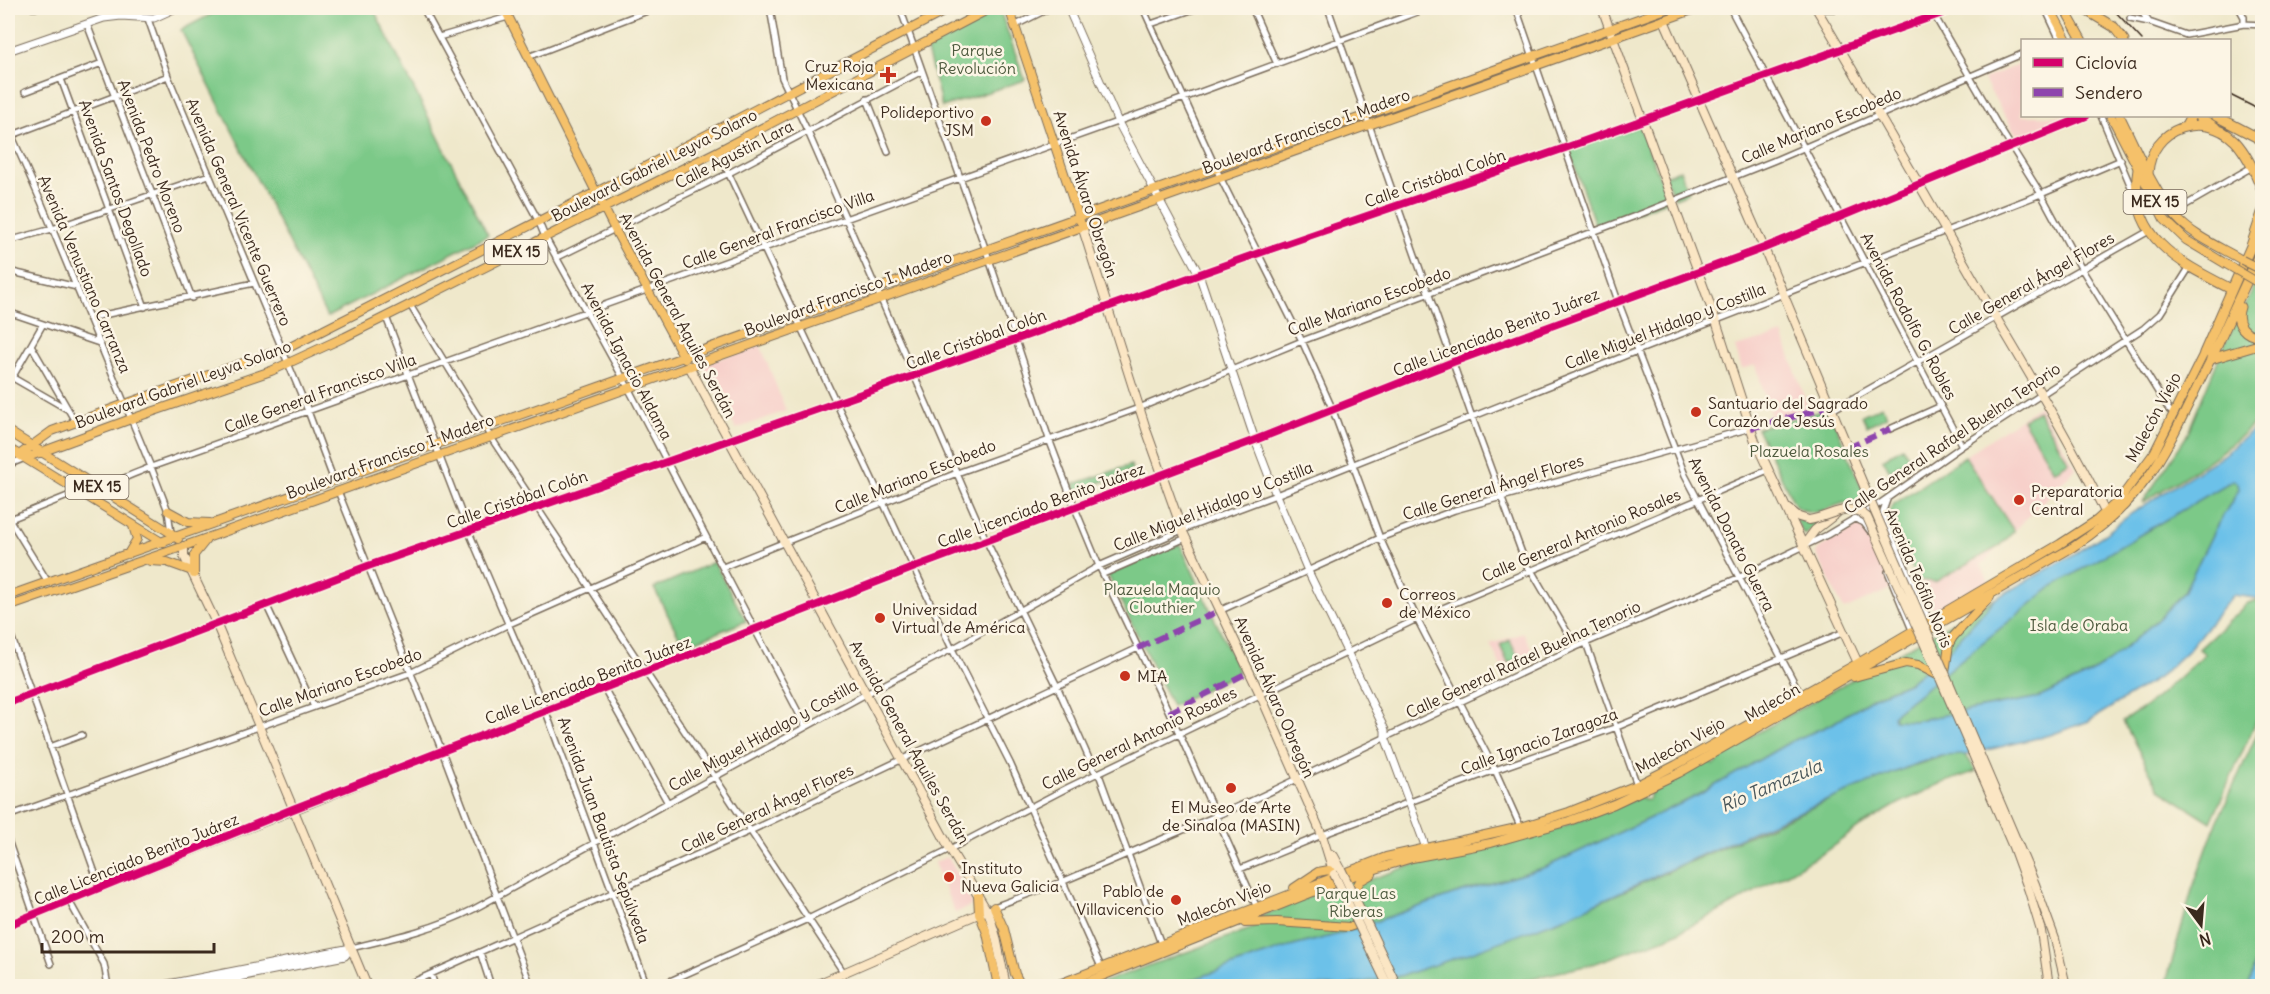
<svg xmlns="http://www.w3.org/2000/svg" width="2270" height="994" font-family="Delius,sans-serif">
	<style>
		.built { fill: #f7d0ca }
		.green { fill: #7cc988; stroke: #5c7a53; stroke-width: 1.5 }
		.water { fill: #6cc1e9; stroke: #547684; stroke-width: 1.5; fill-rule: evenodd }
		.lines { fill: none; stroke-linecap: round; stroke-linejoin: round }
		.minor-casing { stroke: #7a6c5b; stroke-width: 8 }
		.tertiary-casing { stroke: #7a6c5b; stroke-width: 9 }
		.secondary-casing { stroke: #7a6c5b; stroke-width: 10 }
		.primary-casing { stroke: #7a6c5b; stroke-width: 10 }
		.trunk-casing { stroke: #7a6c5b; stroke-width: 11 }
		.minor { stroke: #fff; stroke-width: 5 }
		.tertiary { stroke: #fff; stroke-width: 7 }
		.secondary { stroke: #fbe6c4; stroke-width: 8 }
		.primary { stroke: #f5c16b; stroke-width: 8 }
		.trunk { stroke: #f5c16b; stroke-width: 9 }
		.rail { stroke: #3b2a1e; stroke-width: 1.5 }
		.secondary-bridge-casing { stroke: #7a6c5b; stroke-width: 10; stroke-linecap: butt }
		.primary-bridge-casing { stroke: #7a6c5b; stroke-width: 10; stroke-linecap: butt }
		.secondary-bridge { stroke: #fbe6c4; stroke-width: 8 }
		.primary-bridge { stroke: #f5c16b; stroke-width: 8 }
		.quiet { stroke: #8e44ad; stroke-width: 6; stroke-dasharray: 12 6; stroke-linecap: butt }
		.cycleway-casing { stroke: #fcf5e5; stroke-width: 11 }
		.cycleway { stroke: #d6006c; stroke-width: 8 }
		.poi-dot { fill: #c8321e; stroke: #fcf5e5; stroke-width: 2 }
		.labels { text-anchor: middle; stroke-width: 5; stroke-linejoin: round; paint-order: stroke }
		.shield { fill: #fcf5e5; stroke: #75675a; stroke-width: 1.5 }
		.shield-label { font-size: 15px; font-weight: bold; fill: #3b2a1e }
		.park-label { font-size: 16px; fill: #4e5a3e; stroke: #fcf5e5 }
		.poi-label { font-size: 16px; fill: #3b2a1e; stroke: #fcf5e5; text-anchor: start }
		.street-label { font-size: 16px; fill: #3b2a1e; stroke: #fcf5e5 }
		.water-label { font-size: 18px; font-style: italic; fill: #4a575b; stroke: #fcf5e5 }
	</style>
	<rect width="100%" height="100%" fill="#fcf5e5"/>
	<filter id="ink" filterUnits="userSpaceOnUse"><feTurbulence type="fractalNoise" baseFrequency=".0167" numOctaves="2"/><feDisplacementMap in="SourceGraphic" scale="12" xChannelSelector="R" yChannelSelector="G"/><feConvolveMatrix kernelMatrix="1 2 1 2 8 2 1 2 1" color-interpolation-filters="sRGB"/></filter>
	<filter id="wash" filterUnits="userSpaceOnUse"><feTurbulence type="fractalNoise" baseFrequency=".008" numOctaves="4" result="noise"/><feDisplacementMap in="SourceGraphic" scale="24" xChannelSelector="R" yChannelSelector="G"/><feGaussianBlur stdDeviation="1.35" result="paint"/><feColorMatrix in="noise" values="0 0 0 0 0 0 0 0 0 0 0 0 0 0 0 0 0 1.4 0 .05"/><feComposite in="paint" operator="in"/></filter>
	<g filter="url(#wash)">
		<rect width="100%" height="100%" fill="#efe8cb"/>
		<path class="built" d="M2022 63V116H2070L2017 136 1983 79Z
			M1783 334 1808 408 1771 418 1756 365 1742 369 1735 347Z
			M760 344 786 411 736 429 702 365Z
			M2039 406 2076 468 1981 565 1989 581 1934 612 1890 521V511L1894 504Z
			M1861 524 1865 527 1893 588 1844 610 1816 553 1819 548Z
			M1523 633 1537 658 1504 672 1490 644Z
			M948 856 972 903 971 906 955 913 934 863Z"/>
		<path class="green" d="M223 8H373L488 235 327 317 181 30Z
			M999 8 1025 80 942 107 926 47Z
			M1639 126 1669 200 1596 228 1569 150Z
			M1680 170 1688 193 1675 198 1664 176Z
			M2262 264V415C2229 452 2184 476 2142 503L2186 437 2225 343 2246 305Z
			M1882 406 1887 416 1867 426 1862 415Z
			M1829 409 1868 502 1865 504C1838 494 1825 523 1796 507L1757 428Z
			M2038 411 2069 462 2054 471 2023 420Z
			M1902 447 1910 458 1890 471 1883 459Z
			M1965 456 2014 531 2000 546 1935 582 1918 580 1890 521V511L1894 504Z
			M1131 465 1132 470 1076 492 1074 484Z
			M2233 480 2238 483 2239 490 2216 527 2184 592 2157 620 2110 661 2086 676 2040 697 1913 721H1894L1893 716 1896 712 2053 586Z
			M1794 517 1807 523 1825 518 1805 534 1803 533Z
			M1180 544 1239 672 1172 706 1108 575Z
			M714 562 746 621 684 646 654 588Z
			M1996 598 1950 649 1910 682 1874 697 1832 724 1790 742 1697 796 1546 867 1456 894 1339 934 1282 949 1174 986H1092L1253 928 1262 916 1360 875 1366 881 1436 857 1438 861H1443L1446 855 1561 827 1641 797 1644 800H1648L1650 797V793L1709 761 1713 765 1716 764 1720 760 1718 755Z
			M2262 599V708L2211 822 2159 789 2123 721 2149 704 2205 654 2199 649 2248 603Z
			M1510 640 1519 659 1508 663 1500 645Z
			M2262 723V938L2249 986H2165L2192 890 2214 829Z
			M1946 755H1966L1976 771 1940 784 1898 804 1861 826 1823 853 1726 908 1669 937 1593 964 1499 986H1343L1404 975 1561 919 1885 775Z"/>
		<path class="water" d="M2262 422V599L2233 595 2187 651 2158 678 2089 721 2050 735 1966 755 1940 756 1913 765 1772 823 1561 919 1467 954 1404 975 1343 986H1174L1282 949 1339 934 1456 894 1546 867 1697 796 1790 742 1832 724 1874 697 1910 682 1950 649 1996 598 2071 556 2105 534 2132 513 2223 455ZM2233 480 2238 483 2239 490 2216 527 2184 592 2157 620 2110 661 2086 676 2040 697 1913 721 1894 720 1893 716 1896 712 2053 586Z
			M2262 938V986H2249Z"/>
	</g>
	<g filter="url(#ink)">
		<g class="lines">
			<g class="minor-casing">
				<path id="minor" d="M33 8H35
					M423 8 538 220 545 237 623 378 806 727
					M770 8 782 78 808 132 986 540 1057 686 1094 770 1100 777 1161 944
					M900 8 989 259 1049 439 1077 513 1099 566 1179 733 1258 910
					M1143 8 1220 177 1302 341 1332 408 1380 538 1417 619 1495 770 1521 828
					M1252 8 1277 64
					M1328 8 1472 417 1527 567 1531 570 1576 647
					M1516 8 1618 301 1685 475 1802 697
					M1730 8 1962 446
					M1930 8 1999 127 2041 194 2081 268 2169 410 2175 414
					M2045 8 2060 40
					M2139 8 2149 22
					M2239 8 2244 17V24
					M2130 18 2149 22 2186 35 2244 24 2262 25
					M148 19 168 76 308 411 334 481
					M87 24 192 298
					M1151 24 1197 8
					M1016 25 1050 8
					M439 37 508 17
					M528 57 655 8
					M61 79 145 307
					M25 92 102 63
					M867 99 888 152
					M2101 116 2134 194
					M8 127 42 204 151 467 168 511 171 533
					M10 136 168 76
					M718 151 952 649 1010 763 1101 967
					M2184 206 2252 167
					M8 241 52 229 209 175
					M556 258 729 173 922 71
					M8 271 77 287
					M410 305 490 436 844 973
					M8 312 99 343
					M386 317 468 530 546 712 647 986
					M89 318 254 283
					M31 345 76 423
					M8 375 67 409
					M12 378 43 324
					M1832 410 2149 231
					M1890 429 1941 406
					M8 465 25 458
					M1161 475 1453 362 1764 248 2086 116
					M338 491 442 751 531 986
					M106 493C116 478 135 474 151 467L1184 98 1428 8
					M1887 500 1883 511 1884 519 1929 620
					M8 517 48 582
					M1855 519 1864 523 1870 531
					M8 520 95 485
					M723 567 957 473 1139 408 1302 341 1638 215 1773 161 2022 54
					M1888 572 1912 630
					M1103 574 1186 538
					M266 604 314 707
					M1219 611 1380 538 1455 510 1751 428
					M8 627 100 887
					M1586 643 1637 785
					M604 688 668 803
					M8 703 368 566 913 376 1259 253 1565 148 1956 8
					M50 747 82 735
					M8 816 410 673 507 625 706 537
					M8 840 51 964
					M1240 869 1322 835 1495 770 1617 727 1844 632
					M68 899 104 964 108 986
					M991 908 1064 881 1251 801 1576 647 1738 578 1827 535 1879 504 1962 446 2144 328 2160 314 2189 268
					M351 948C394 938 435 929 474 909L866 694 952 649 1099 566 1182 530 1276 495 1637 351 2041 194 2121 160
					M480 952 491 986
					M237 974 240 986
					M431 974 435 986
					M404 986 750 831 1138 648
					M659 986 808 919 950 849 1069 787 1417 619 1768 470"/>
			</g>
			<g class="tertiary-casing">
				<path id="tertiary" d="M1068 8 1118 122 1199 274 1255 440 1276 495 1308 571 1385 730V737L1426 848
					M8 51 104 18 121 16 154 18 176 8
					M8 925 442 751 915 567 1161 475
					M158 986 351 948
					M194 986 345 956 351 948"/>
			</g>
			<g class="secondary-casing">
				<path id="secondary" d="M1602 8 1716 321 1755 441 1858 663
					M1816 8C1871 100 1924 193 1978 287 2022 362 2069 438 2107 516
					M1664 20 1764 248 1869 498
					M1082 226 1147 432 1182 530 1260 694 1322 835 1334 874
					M689 366 950 849 989 914 996 937 1006 986
					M1789 509 1799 517 1809 520
					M184 546V556L216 623 367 986
					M1803 546 1815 530 1837 513
					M1945 673 2035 884 2055 939 2066 986
					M1939 676 2013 847 2029 891 2041 931 2049 986
					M1329 853 1334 856 1341 869
					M813 986 985 911"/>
			</g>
			<g class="primary-casing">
				<path id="primary" d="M504 8 614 228 685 359
					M1009 8 1080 221
					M1821 8H1837
					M2050 8 2067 40
					M2064 8 2082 40
					M2111 116 2164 219 2186 240 2226 264
					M2120 116C2135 146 2154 192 2176 217 2193 236 2220 247 2242 260
					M8 431 171 533 178 539
					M8 448 163 543
					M19 455 52 431 125 404 292 346 604 188 951 8
					M25 458 131 419 271 371 345 337 718 151 991 8
					M168 511 188 522 210 523
					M128 554 137 539 133 526
					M150 561 167 562 192 571
					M194 574V555L206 540
					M8 596 1669 8
					M8 607 173 550 1698 8
					M1945 673 1949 644 1953 637 1990 597
					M1854 677 1906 663 1918 665 1939 676
					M1294 888 1318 872 1329 870 1333 873
					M1353 894 1360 881 1372 874
					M978 895 979 913 987 933 998 986
					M994 907 1004 929 1015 974 1021 986
					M1245 923 1277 922 1349 927 1358 924
					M1054 986 1386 857 1521 827 1569 812 1637 785 1676 765 1858 663 2060 544 2097 520 2120 499 2154 453 2204 353
					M1077 986 1353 876 1412 858 1491 843 1569 821 1614 804 1679 773 2073 547C2154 495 2170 439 2211 359"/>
			</g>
			<g class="trunk-casing">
				<path id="trunk" d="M2082 8 2114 27 2124 40
					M2198 116 2215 127
					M2216 116 2262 140
					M2186 126 2191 116
					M2138 169C2127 237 2180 263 2231 289
					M2148 173C2151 127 2203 110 2235 141 2247 154 2256 174 2262 190
					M2240 307C2234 324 2245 336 2262 337
					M2204 353 2251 246 2262 213
					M2211 359 2262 248
					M2211 359 2262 344"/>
			</g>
			<use href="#minor" class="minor"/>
			<use href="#tertiary" class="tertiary"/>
			<use href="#secondary" class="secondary"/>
			<use href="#primary" class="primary"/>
			<use href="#trunk" class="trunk"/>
			<path class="rail" d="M2112 8 2142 40
				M2230 95 2262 111"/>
			<g class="secondary-bridge-casing">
				<path id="secondary-bridge" d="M1869 498 1945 673
					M1809 520C1831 517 1848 500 1867 517L1939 676
					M1341 869 1397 986
					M1334 874 1388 986"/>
			</g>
			<g class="primary-bridge-casing">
				<path id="primary-bridge" d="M2242 260 2262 270
					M2226 264 2262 285"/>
			</g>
			<use href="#secondary-bridge" class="secondary-bridge"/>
			<use href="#primary-bridge" class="primary-bridge"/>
			<path class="quiet" d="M1751 428 1830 407
				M1848 448 1890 429
				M1138 648 1219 611
				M1169 713 1249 672"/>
			<g class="cycleway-casing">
				<path id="cycleway" d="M8 703 368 566 913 376 1259 253 1565 148 1956 8
					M8 925 293 809 915 567 1255 440 1453 362 1764 248 2086 116"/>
			</g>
			<use href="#cycleway" class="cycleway"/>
		</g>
	</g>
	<g class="poi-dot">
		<path d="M885 66h6v6h6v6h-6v6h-6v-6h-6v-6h6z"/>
		<circle cx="986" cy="121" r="6"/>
		<circle cx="1696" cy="412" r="6"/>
		<circle cx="2019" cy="500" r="6"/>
		<circle cx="1387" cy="603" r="6"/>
		<circle cx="880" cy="618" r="6"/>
		<circle cx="1125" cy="676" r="6"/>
		<circle cx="1231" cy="788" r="6"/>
		<circle cx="949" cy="877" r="6"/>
		<circle cx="1176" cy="900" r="6"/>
	</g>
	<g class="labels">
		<g class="shield">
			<rect x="2123.5" y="190" width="63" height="24" rx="4.5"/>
			<rect x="484.5" y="240" width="63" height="24" rx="4.5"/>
			<rect x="65.5" y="475" width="63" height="24" rx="4.5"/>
		</g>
		<g class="shield-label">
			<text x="2155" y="207">MEX 15</text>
			<text x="516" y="257">MEX 15</text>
			<text x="97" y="492">MEX 15</text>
		</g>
		<g class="park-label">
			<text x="977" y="56">Parque<tspan x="977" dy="18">Revolución</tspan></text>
			<text x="1809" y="457">Plazuela Rosales</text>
			<text x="1162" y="595">Plazuela Maquio<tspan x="1162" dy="18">Clouthier</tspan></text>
			<text x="2079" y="631">Isla de Oraba</text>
			<text x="1356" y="899">Parque Las<tspan x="1356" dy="18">Riberas</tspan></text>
		</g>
		<g class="poi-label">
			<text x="874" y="72" text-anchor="end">Cruz Roja<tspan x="874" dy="18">Mexicana</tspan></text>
			<text x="974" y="118" text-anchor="end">Polideportivo<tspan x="974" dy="18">JSM</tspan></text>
			<text x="1708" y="409">Santuario del Sagrado<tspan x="1708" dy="18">Corazón de Jesús</tspan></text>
			<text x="2031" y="497">Preparatoria<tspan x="2031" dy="18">Central</tspan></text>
			<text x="1399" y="600">Correos<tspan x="1399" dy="18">de México</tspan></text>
			<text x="892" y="615">Universidad<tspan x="892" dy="18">Virtual de América</tspan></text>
			<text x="1137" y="682">MIA</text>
			<text x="1231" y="813" text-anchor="middle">El Museo de Arte<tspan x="1231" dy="18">de Sinaloa (MASIN)</tspan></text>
			<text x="961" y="874">Instituto<tspan x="961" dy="18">Nueva Galicia</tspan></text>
			<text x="1164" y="897" text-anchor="end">Pablo de<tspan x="1164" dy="18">Villavicencio</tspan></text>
		</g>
		<g class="street-label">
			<text transform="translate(1821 125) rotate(-23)" y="6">Calle Mariano Escobedo</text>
			<text transform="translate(1306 131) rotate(-20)" y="6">Boulevard Francisco I. Madero</text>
			<text transform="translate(734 154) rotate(-27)" y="6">Calle Agustín Lara</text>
			<text transform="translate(152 156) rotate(69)" y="6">Avenida Pedro Moreno</text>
			<text transform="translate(654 165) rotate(-27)" y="6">Boulevard Gabriel Leyva Solano</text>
			<text transform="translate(1435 178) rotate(-19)" y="6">Calle Cristóbal Colón</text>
			<text transform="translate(116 188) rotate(70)" y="6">Avenida Santos Degollado</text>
			<text transform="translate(1086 194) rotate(72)" y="6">Avenida Álvaro Obregón</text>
			<text transform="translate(239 212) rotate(67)" y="6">Avenida General Vicente Guerrero</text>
			<text transform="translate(778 229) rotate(-20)" y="6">Calle General Francisco Villa</text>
			<text transform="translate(85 274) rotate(67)" y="6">Avenida Venustiano Carranza</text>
			<text transform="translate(2031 283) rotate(-30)" y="6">Calle General Ángel Flores</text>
			<text transform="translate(848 293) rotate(-20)" y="6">Boulevard Francisco I. Madero</text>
			<text transform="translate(1369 301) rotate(-20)" y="6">Calle Mariano Escobedo</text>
			<text transform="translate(678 315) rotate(62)" y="6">Avenida General Aquiles Serdán</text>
			<text transform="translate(1909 316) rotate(62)" y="6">Avenida Rodolfo G. Robles</text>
			<text transform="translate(1665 326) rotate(-21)" y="6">Calle Miguel Hidalgo y Costilla</text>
			<text transform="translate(1496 332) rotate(-21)" y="6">Calle Licenciado Benito Juárez</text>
			<text transform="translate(976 339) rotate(-20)" y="6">Calle Cristóbal Colón</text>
			<text transform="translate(627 361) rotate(62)" y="6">Avenida Ignacio Aldama</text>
			<text transform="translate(183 384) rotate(-20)" y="6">Boulevard Gabriel Leyva Solano</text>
			<text transform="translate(320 393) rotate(-20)" y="6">Calle General Francisco Villa</text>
			<text transform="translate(2153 417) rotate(-62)" y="6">Malecón Viejo</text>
			<text transform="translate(1952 438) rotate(-34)" y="6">Calle General Rafael Buelna Tenorio</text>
			<text transform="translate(390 456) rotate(-20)" y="6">Boulevard Francisco I. Madero</text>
			<text transform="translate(915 476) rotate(-22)" y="6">Calle Mariano Escobedo</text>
			<text transform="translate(1493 487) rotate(-17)" y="6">Calle General Ángel Flores</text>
			<text transform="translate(517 499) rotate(-19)" y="6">Calle Cristóbal Colón</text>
			<text transform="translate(1041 505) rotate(-20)" y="6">Calle Licenciado Benito Juárez</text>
			<text transform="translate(1213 506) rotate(-22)" y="6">Calle Miguel Hidalgo y Costilla</text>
			<text transform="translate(1732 534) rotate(63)" y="6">Avenida Donato Guerra</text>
			<text transform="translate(1581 535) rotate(-23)" y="6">Calle General Antonio Rosales</text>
			<text transform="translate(1919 578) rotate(67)" y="6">Avenida Teófilo Noris</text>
			<text transform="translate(1523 659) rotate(-25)" y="6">Calle General Rafael Buelna Tenorio</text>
			<text transform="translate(588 680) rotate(-21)" y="6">Calle Licenciado Benito Juárez</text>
			<text transform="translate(340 682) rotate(-20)" y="6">Calle Mariano Escobedo</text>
			<text transform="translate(1275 697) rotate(66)" y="6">Avenida Álvaro Obregón</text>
			<text transform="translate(1772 702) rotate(-30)" y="6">Malecón</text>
			<text transform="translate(763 735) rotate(-29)" y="6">Calle Miguel Hidalgo y Costilla</text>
			<text transform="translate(1139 738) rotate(-26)" y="6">Calle General Antonio Rosales</text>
			<text transform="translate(1539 741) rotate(-20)" y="6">Calle Ignacio Zaragoza</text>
			<text transform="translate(910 742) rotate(61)" y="6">Avenida General Aquiles Serdán</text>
			<text transform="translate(1680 745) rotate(-29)" y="6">Malecón Viejo</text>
			<text transform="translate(767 808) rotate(-25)" y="6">Calle General Ángel Flores</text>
			<text transform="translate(604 830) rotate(70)" y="6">Avenida Juan Bautista Sepúlveda</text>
			<text transform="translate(136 859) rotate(-22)" y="6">Calle Licenciado Benito Juárez</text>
			<text transform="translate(1224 903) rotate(-21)" y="6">Malecón Viejo</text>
		</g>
		<g class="water-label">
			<text transform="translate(1771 786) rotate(-23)" y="6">Río Tamazula</text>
		</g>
	</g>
	<rect width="2270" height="994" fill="none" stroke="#fcf5e5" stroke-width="30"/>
	<rect x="2021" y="39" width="210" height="78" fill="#fcf5e5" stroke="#afa495" stroke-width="1.5"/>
	<rect x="2033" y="58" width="30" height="9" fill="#d6006c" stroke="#afa495" stroke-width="1.5"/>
	<text x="2075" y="69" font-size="18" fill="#3b2a1e">Ciclovía</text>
	<rect x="2033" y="88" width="30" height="9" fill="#8e44ad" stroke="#afa495" stroke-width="1.5"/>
	<text x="2075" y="99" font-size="18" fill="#3b2a1e">Sendero</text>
	<g transform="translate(2201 925) rotate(164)" stroke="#fcf5e5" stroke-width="4.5" paint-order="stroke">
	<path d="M0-4.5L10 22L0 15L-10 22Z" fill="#3b2a1e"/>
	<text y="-9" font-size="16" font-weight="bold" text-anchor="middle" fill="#3b2a1e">N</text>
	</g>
	<path d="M42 943v9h172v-9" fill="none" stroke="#3b2a1e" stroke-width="3"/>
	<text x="51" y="943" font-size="18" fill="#3b2a1e" stroke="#fcf5e5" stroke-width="4.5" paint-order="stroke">200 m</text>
</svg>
